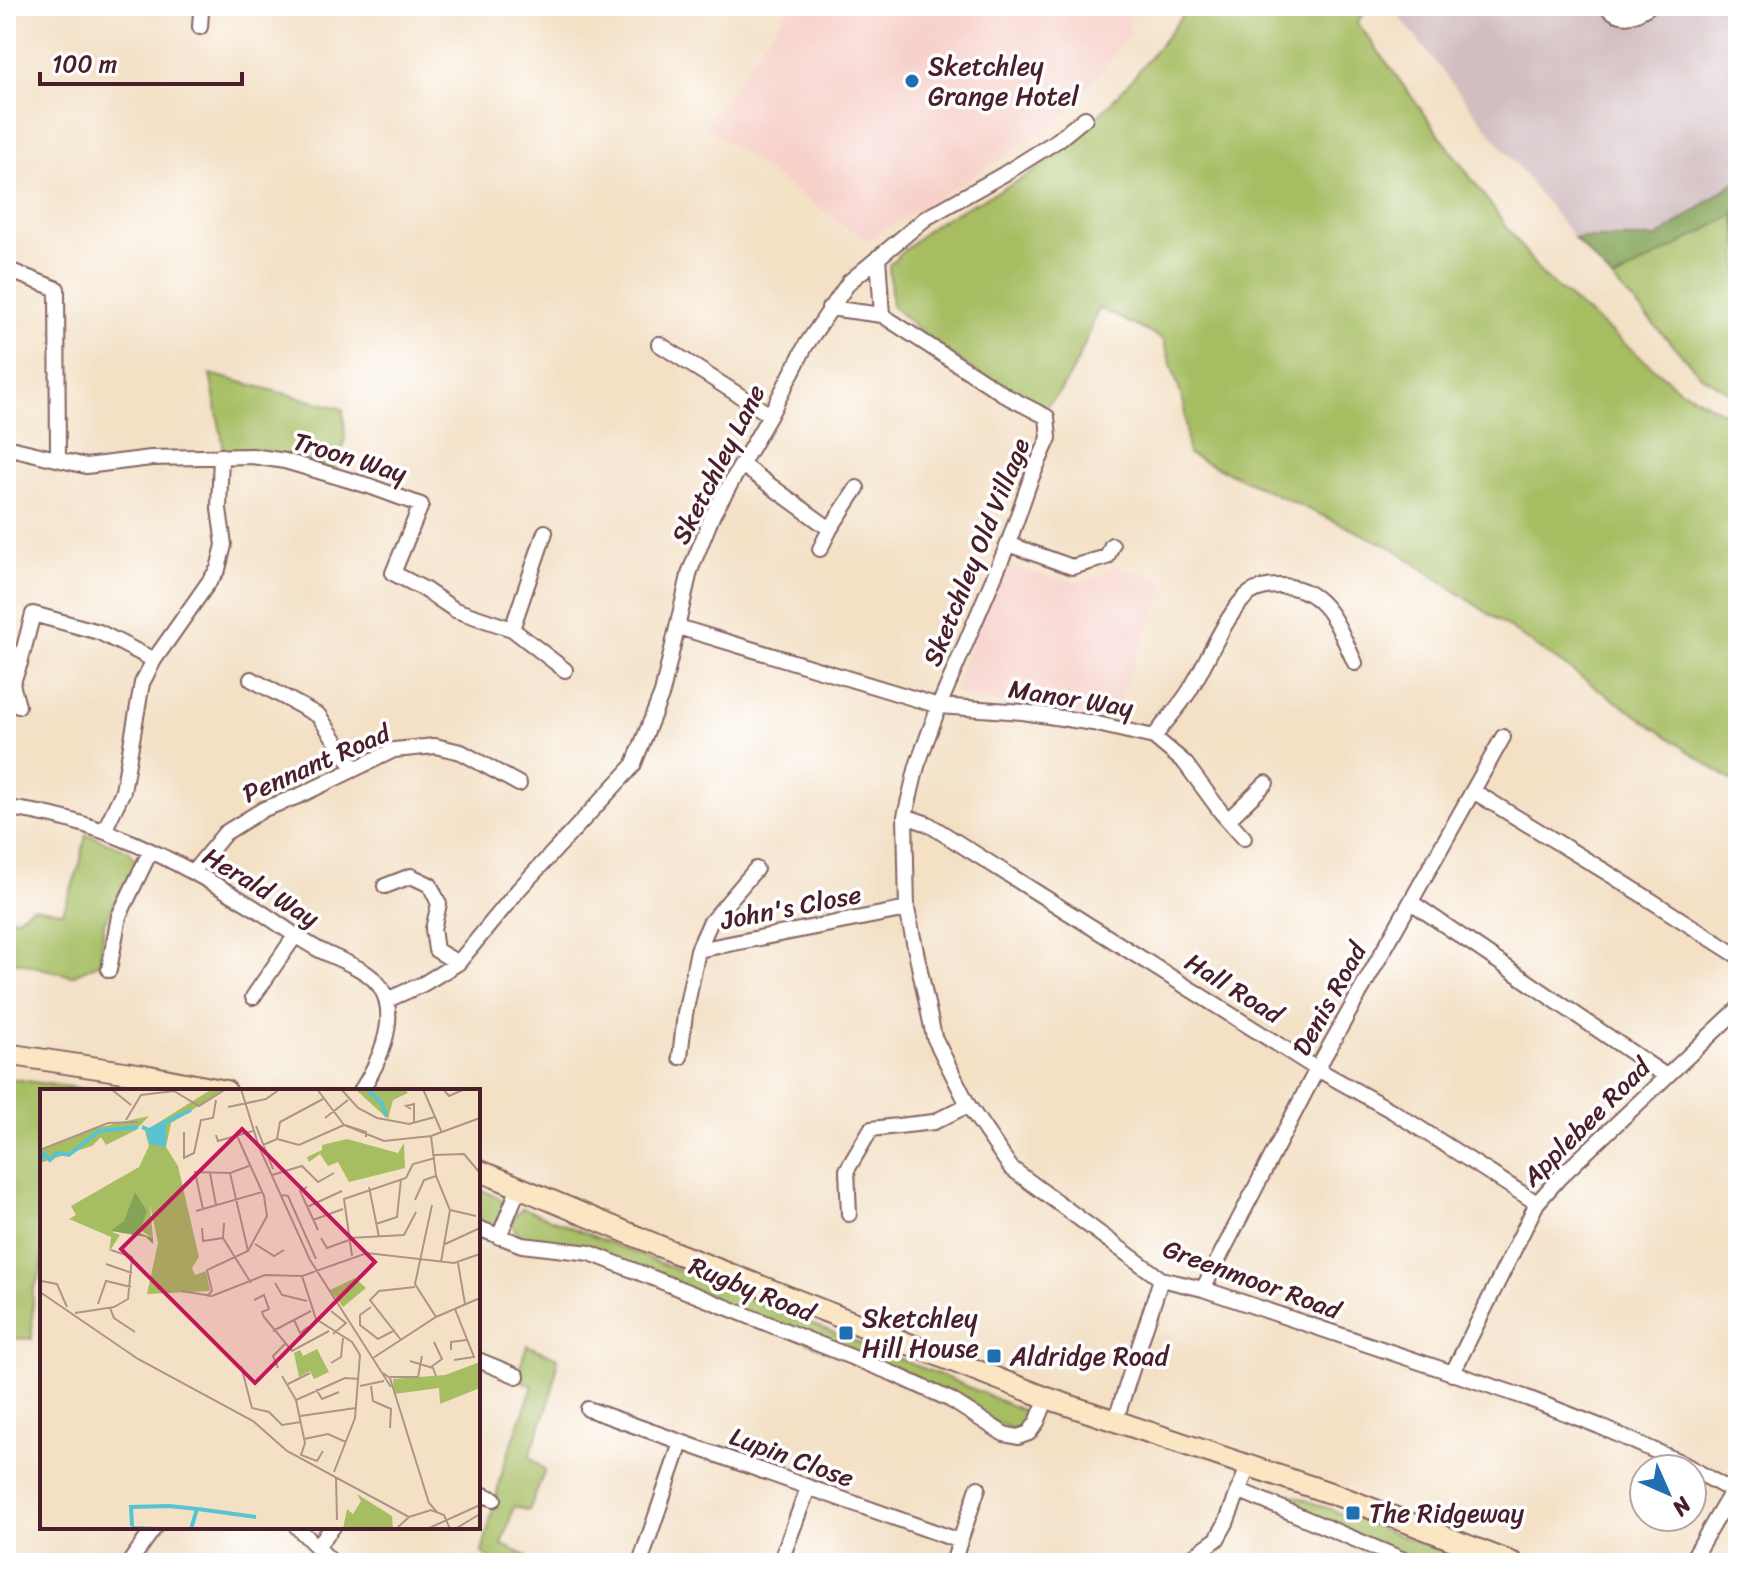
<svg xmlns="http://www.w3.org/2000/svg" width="1744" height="1569" font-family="Sriracha,sans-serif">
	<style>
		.built { fill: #f7d0c9 }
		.industrial { fill: #d2bec1 }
		.green { fill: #a6bd62; stroke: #786e46; stroke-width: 2 }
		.forest { fill: #84a458; stroke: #676242; stroke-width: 2 }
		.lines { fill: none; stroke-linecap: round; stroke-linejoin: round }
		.minor-casing { stroke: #856361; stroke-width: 18 }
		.secondary-casing { stroke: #856361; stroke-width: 24 }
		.minor { stroke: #fff; stroke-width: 14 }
		.secondary { stroke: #fbe6c4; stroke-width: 20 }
		.poi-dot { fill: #1f6fb2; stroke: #fff; stroke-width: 3 }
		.labels { text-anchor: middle; stroke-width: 7; stroke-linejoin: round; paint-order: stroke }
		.poi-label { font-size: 26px; fill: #4a1f2b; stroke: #fff; text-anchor: start }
		.street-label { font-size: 26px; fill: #4a1f2b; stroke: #fff }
		.inset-river { fill: none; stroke: #58c3d3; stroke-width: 4 }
		.inset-road { fill: none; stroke: #af9387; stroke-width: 2 }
		.view { fill: #c2185b; fill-opacity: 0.15; stroke: #c2185b; stroke-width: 4 }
		.inset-edge { fill: none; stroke: #4a1f2b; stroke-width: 4 }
	</style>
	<rect width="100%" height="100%" fill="#fff"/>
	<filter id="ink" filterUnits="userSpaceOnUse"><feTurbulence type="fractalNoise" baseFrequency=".0125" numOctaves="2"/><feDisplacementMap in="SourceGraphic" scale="16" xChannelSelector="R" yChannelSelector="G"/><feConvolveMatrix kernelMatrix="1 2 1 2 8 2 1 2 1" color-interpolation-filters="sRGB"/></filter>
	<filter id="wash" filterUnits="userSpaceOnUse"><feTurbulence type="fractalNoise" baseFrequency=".006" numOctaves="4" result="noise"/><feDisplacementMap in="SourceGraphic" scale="32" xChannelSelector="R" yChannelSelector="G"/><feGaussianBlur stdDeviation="1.8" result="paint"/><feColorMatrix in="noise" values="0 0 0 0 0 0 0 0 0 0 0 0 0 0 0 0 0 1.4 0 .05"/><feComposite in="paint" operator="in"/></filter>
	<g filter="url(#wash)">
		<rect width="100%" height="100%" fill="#f3e0c5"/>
		<path class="built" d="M790 6H1130V34L1068 113 1004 157 866 241 705 126Z
			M1003 564 1059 580 1086 581 1102 575 1115 566 1168 581 1112 717 1081 718 959 696 955 690 977 621Z"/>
		<path class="industrial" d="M1391 6H1738V180L1657 238H1574Z"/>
		<path class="green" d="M1190 6H1370L1357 22 1542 275 1679 389 1738 420V785L1393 548 1188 454 1184 404 1163 339 1099 308C1085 342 1073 383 1045 407 989 385 936 347 892 306L889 265C904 252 919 235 936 224 974 200 1018 186 1054 157 1103 118 1152 56 1190 6Z
			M1735 214 1738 237V397L1701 376 1613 280Z
			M210 374 343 409 345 438 337 470 224 450Z
			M86 834 129 851 136 862 104 923 100 963 72 976 6 959V917L17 918 32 907 63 912 80 864Z
			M6 1078 96 1091H42V1269L33 1291 32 1339 6 1338Z
			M478 1188 503 1200V1217L491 1226 478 1224Z
			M523 1208 945 1377 1031 1414 1030 1422 1019 1432 599 1254 520 1239 512 1224 514 1216Z
			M527 1345 557 1358C556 1393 541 1424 529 1456L545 1470 529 1511 514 1506 502 1545 527 1556 522 1563 514 1558 510 1563H497L482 1553 504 1465 533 1386 516 1379Z
			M1263 1488H1274L1472 1563H1426L1264 1497 1260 1493Z"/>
		<path class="forest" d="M1738 180V237L1735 214 1613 280 1574 238H1657Z"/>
	</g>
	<g filter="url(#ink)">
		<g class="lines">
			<g class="minor-casing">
				<path id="minor" d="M1605 6C1621 20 1632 18 1649 6
					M200 27 201 12 206 6
					M878 257 882 315 1008 397 1047 417 1049 438 1030 481 1008 544 939 706 917 766 905 816 907 909 934 1037 968 1105 1011 1168 1161 1279 1203 1289 1527 1398 1599 1426 1680 1462 1732 1491
					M6 269 57 289 58 458
					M829 308 882 315
					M659 344 770 415
					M6 447 86 466 151 458 252 456 285 461 369 486 421 505 393 573 424 589 455 610 512 629 545 532
					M742 465 830 529 857 488
					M1008 544 1072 567 1107 557 1112 545
					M820 549 830 529
					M678 627 939 706 1023 712 1093 723 1154 737 1185 763 1221 812 1244 838
					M512 629 565 670
					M251 679 319 716 354 768
					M18 706 12 684 20 663 33 614 99 632 154 660
					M1154 737C1165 722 1178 708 1188 693 1204 669 1228 608 1250 593 1258 588 1270 586 1279 586 1326 586 1338 627 1355 663
					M1473 791 1611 875 1738 956
					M6 808C95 817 178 861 253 907 274 920 293 935 314 947 334 959 368 967 381 988 400 1019 378 1064 361 1091
					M905 816 928 824 1317 1069 1394 1112 1537 1203
					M1228 820 1266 783
					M104 831 123 791 142 683 154 660 218 569 224 545 219 509 221 456
					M193 872 225 833 264 809 301 795 394 750 435 746 461 752 519 784
					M385 886 411 876 430 885 439 904 433 929 436 950 458 963
					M1411 902 1666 1076
					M698 950 710 923 756 869
					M109 970 119 916 150 852
					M253 997 295 936
					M387 1000 423 984 458 963 519 889 633 766 662 693 690 571 713 514 770 415 806 345 849 282 926 218 1004 174 1058 140 1085 118
					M680 1057 685 1014 698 950 907 909
					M849 1214 847 1170 871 1129 934 1122 968 1105
					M478 1228 522 1245 590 1253 894 1374 951 1400 1004 1434 1018 1437 1029 1433 1037 1422 1047 1398
					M499 1237 519 1187
					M1203 1289 1317 1069 1503 737
					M478 1360 517 1376
					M1452 1374 1537 1203 1559 1178 1738 1009
					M588 1409 960 1541 953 1563
					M1115 1422 1161 1279
					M1238 1490 1411 1563
					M478 1493 494 1499
					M297 1527 333 1563
					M960 1541 978 1488
					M317 1546 333 1527
					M129 1563 155 1527
					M640 1563 681 1443
					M780 1563 808 1488
					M1184 1563 1217 1539 1226 1523 1249 1464
					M1690 1563 1738 1481"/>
			</g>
			<g class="secondary-casing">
				<path id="secondary" d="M6 1054 144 1075 226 1091
					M478 1170 671 1251 1047 1398 1339 1496 1513 1563"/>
			</g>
			<use href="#minor" class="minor"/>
			<use href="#secondary" class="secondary"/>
		</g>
	</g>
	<g class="poi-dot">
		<circle cx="912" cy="81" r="8"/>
		<rect x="838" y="1325" width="16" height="16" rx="4"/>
		<rect x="986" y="1348" width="16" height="16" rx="4"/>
		<rect x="1345" y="1505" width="16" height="16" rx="4"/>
	</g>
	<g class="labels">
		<g class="poi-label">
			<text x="928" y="75">Sketchley<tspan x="928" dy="30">Grange Hotel</tspan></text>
			<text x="862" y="1327">Sketchley<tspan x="862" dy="30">Hill House</tspan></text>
			<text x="1010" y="1365">Aldridge Road</text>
			<text x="1369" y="1522">The Ridgeway</text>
		</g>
		<g class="street-label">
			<text transform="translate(350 457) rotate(17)" y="9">Troon Way</text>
			<text transform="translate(718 464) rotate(-63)" y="9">Sketchley Lane</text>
			<text transform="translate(976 552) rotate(-68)" y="9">Sketchley Old Village</text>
			<text transform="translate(1071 698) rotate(9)" y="9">Manor Way</text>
			<text transform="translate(316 763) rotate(-24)" y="9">Pennant Road</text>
			<text transform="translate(261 887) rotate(31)" y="9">Herald Way</text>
			<text transform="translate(791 907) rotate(-11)" y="9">John's Close</text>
			<text transform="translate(1234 988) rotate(32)" y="9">Hall Road</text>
			<text transform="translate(1329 999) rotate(-61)" y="9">Denis Road</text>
			<text transform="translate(1586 1122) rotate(-45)" y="9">Applebee Road</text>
			<text transform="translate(1252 1279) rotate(20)" y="9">Greenmoor Road</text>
			<text transform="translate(752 1289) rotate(22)" y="9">Rugby Road</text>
			<text transform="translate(792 1457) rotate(20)" y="9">Lupin Close</text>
		</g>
	</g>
	<g transform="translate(40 1089)">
		<rect width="440" height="440" fill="#f3e0c5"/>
		<path d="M172 0H186L131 34 126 58 138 77 159 168 152 179 155 186 166 182 170 202 107 205 118 154 110 116 113 149 85 132 72 143 80 146 69 163 71 148 29 130 36 126 31 117 99 78 109 57 105 42ZM315 0H365L368 4 353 11 348 30ZM109 27 96 41 66 56 61 48 52 57 0 74V61L56 39ZM307 50 358 64 364 54 365 79 309 93 298 73 288 77 280 65 269 73 267 68 282 61V56ZM315 189 326 199 303 218 290 201ZM277 260 289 283 274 290 270 282 259 288 254 264 260 261 263 267ZM440 273V299L400 315 399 299 354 305 353 290 405 286ZM317 405 352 427 353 440H303L307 420 313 425 321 412Z" fill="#a6bd62"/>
		<path d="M95 103 107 122 99 144 113 149V155L106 148 71 142 84 132Z" fill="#84a458"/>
		<path d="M126 34V58L110 55 106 45Z" fill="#58c3d3"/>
		<path class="inset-river" d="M327 0 342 14 346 27M102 38 109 41 151 21M0 72 4 65 10 71 17 64 29 66 59 42 98 38M158 420 216 428M92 437 91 418 129 417 157 420 151 440M91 439 117 440"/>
		<path class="inset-road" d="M71 0 91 16M201 0 219 58 270 171 351 298M277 0 304 36 344 52 391 47 440 29M301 0 318 19 337 29 369 35 395 28M383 0 402 44M403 0 409 7 425 0M134 2 159 17 186 0M188 18 226 10 240 0M371 20 366 17 374 15V35M285 29 308 11M86 31 101 6 134 2M305 36 326 43V48M216 37 233 80M144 43V69L154 64 161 31 173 29 176 11M176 46 178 52 213 42M391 47 396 87 410 121 401 173M237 50 259 56 304 36M223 56 237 50 240 33 283 10M0 61 68 34 98 33M394 66 424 65 440 84M170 84 176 116M190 84 208 162M232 86 262 77 278 93 294 84M267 98 260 102 278 141M329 98 339 148M242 106 248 107 276 170M375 111 384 91 396 87M392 116 375 195 396 228M267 118 302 102M163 120 155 83 190 84 209 77M410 121 436 127M156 122 222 103M273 131 303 120M184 134 183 149 211 194M336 135 357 128 361 90M162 139 163 152 183 149M281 149 287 159 309 151M309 149 364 146 376 123M215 155 234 167 244 161M403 156 440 139M312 167 304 110 366 89 373 75 395 69M418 174 425 215M66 175 92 184M1 192 17 195 27 218M235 194 242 206 267 212M141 202 172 207 225 186 262 187M0 203 98 270 213 332 247 362 369 428M167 207 172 202 167 181 208 162 227 127 224 107 197 47M214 211 224 206 229 220 222 223 224 228 252 262 289 242M58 215 66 192 91 198M331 218 320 226V236L338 250 355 241M70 219 74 229 95 243M291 222 306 234 293 245M35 224 74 218 88 210 92 168 71 161M254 231 260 244 268 238M233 242 271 222M361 251 330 211 339 202 375 198M411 261V253L427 251M333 269 396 228 440 209M414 271 434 268 415 220M370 272 393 279 396 287M291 274 301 268 303 249M201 277 212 319 229 323 242 336 261 333M391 278 402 270 394 253M238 279 233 267 246 254M343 284 350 289 389 414 397 423M242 287 256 311 265 354 261 366 277 372 283 362M350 288H378L382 267M248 295 270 284M320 297 344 292M331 297 333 312 351 320 350 339M276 300 282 310 299 303M256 311 305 289 319 290M260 327 316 319M264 350 288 345 306 353M294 383 315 329 320 266 312 253 276 230 262 187 327 164 414 174 440 165M296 389 297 431M356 440 369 428 391 421 404 426 410 440M387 440 440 416M415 440 440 425"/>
		<path class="view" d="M202 40 335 173 215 294 81 160Z"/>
		<rect width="440" height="440" class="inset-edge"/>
	</g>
	<rect width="1744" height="1569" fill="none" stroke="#fff" stroke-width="32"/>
	<g transform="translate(1668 1493) rotate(135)"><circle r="38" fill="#ffffff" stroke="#b7a5aa" stroke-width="2"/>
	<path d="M0-6L14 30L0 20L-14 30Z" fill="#1f6fb2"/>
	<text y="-12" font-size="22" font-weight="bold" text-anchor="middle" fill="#4a1f2b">N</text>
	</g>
	<path d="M40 72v12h202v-12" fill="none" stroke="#4a1f2b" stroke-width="4"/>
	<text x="52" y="72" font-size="24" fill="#4a1f2b" stroke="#ffffff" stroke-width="6" paint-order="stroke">100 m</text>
</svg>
